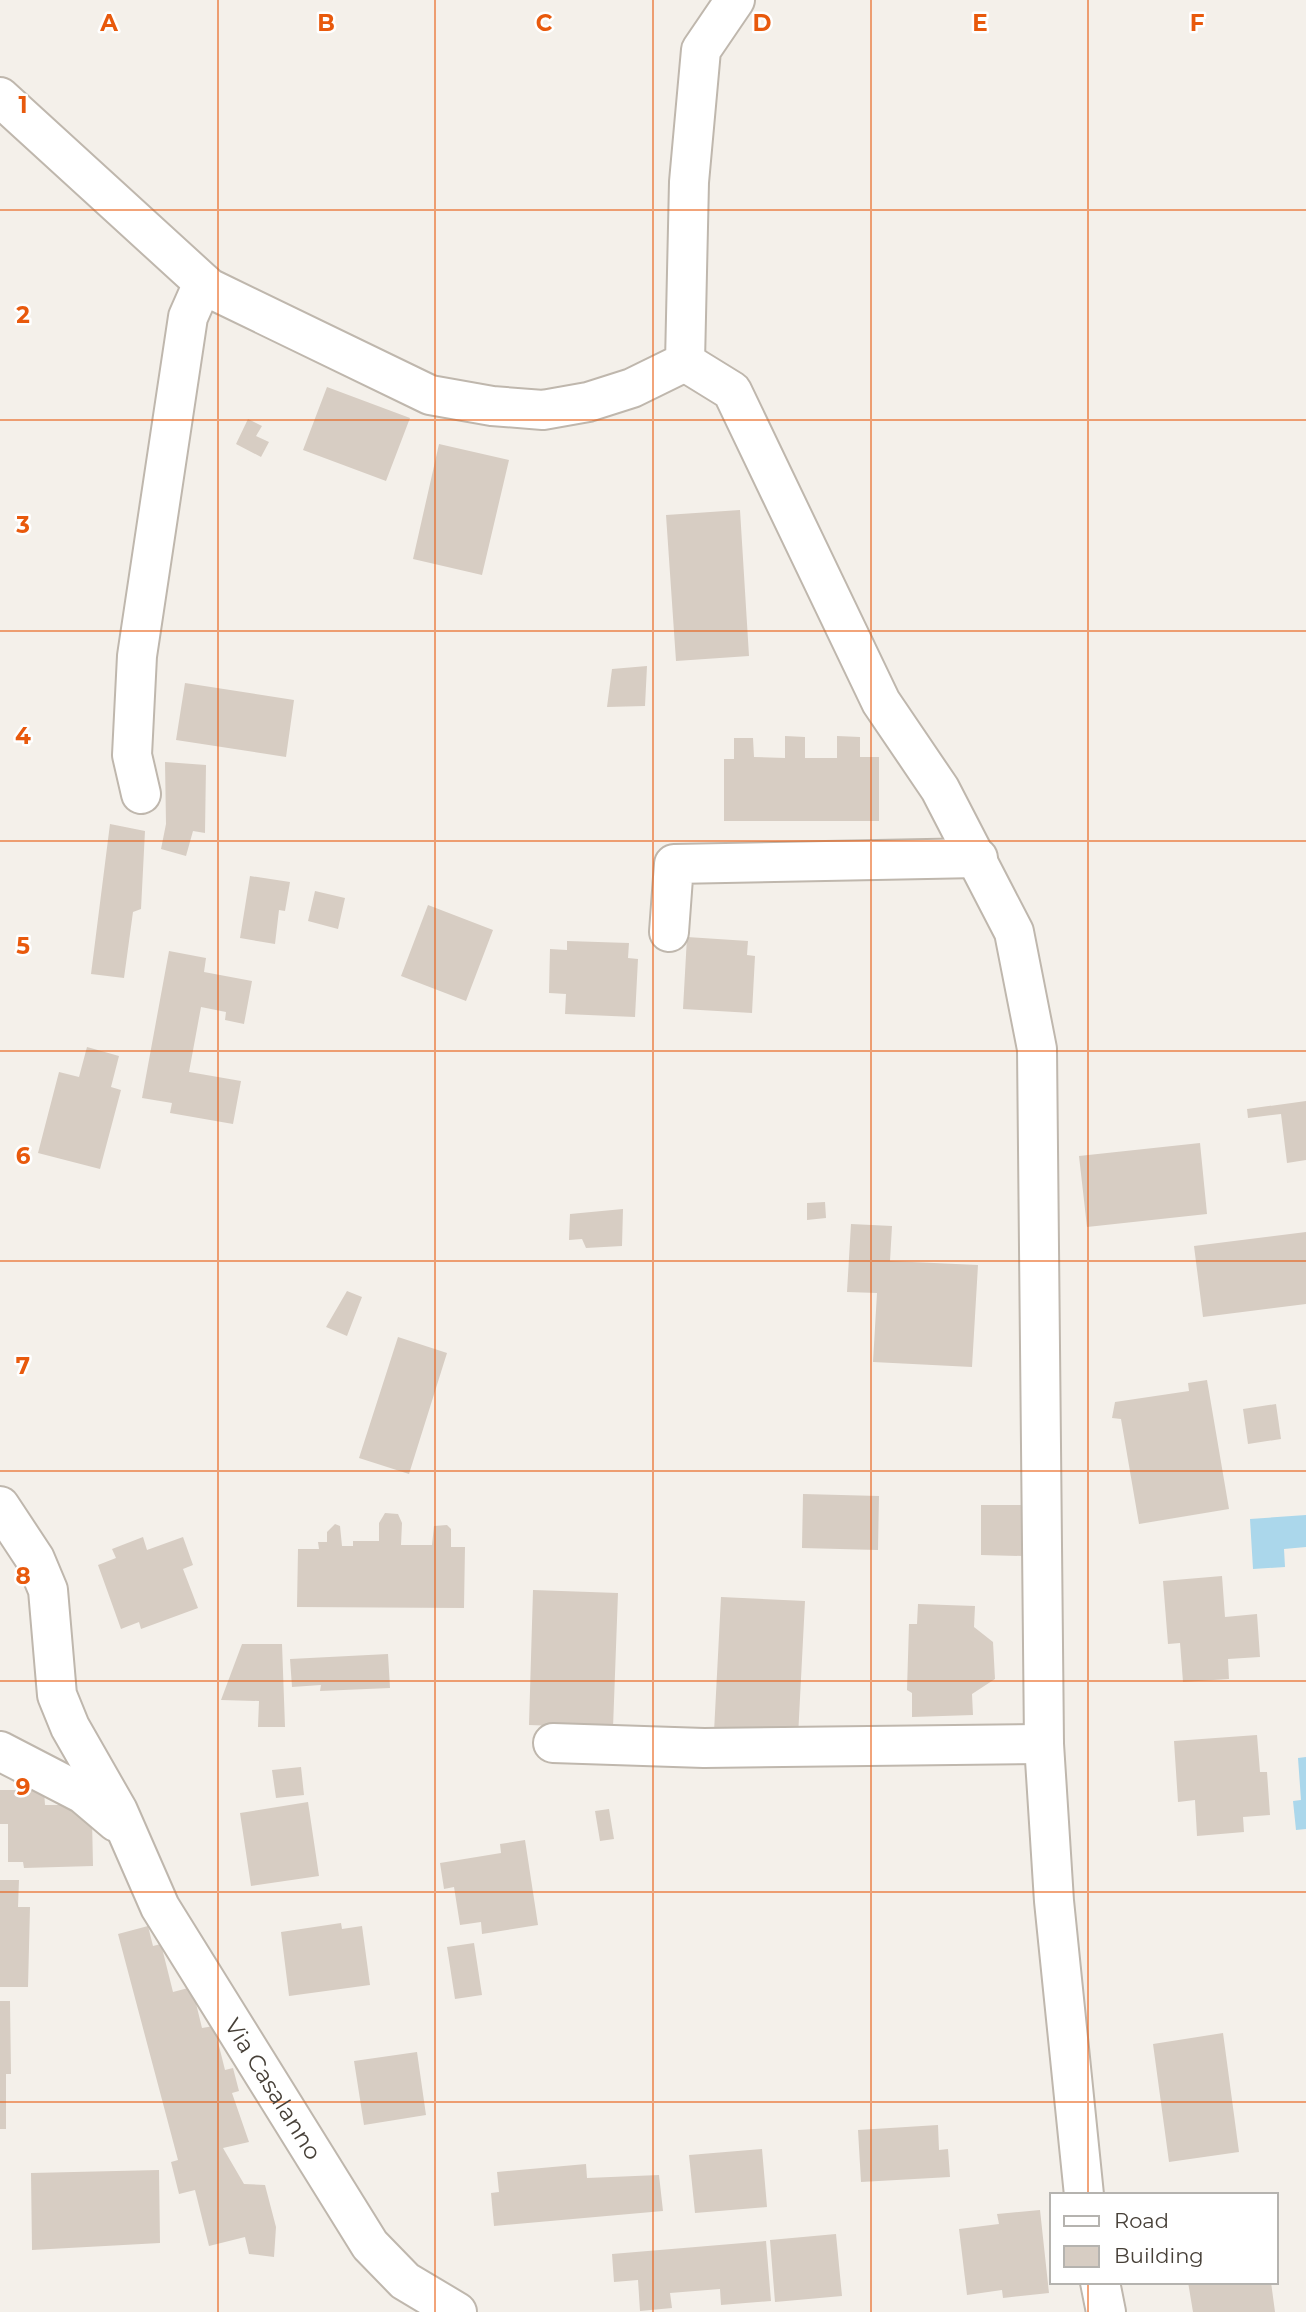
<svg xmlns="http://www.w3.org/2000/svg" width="1306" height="2312" font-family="Montserrat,sans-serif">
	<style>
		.water { fill: #abd7eb }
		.building { fill: #d7cdc3 }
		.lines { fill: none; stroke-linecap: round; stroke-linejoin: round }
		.minor-casing { stroke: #bfb7ad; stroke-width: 42 }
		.minor { stroke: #fff; stroke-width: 38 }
		.grid { fill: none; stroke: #e8590c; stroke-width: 2; stroke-opacity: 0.55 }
		.labels { text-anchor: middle; stroke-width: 5; stroke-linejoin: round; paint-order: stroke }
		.street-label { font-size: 23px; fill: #474038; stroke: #fff }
		.grid-label { font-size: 23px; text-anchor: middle; font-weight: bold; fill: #e8590c; stroke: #fff; stroke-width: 5; stroke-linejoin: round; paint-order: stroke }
	</style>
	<rect width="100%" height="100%" fill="#f4f0ea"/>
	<path class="water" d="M1306 1515V1547L1284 1549 1285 1567 1253 1569 1250 1519Z
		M1306 1757V1829L1296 1830 1293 1801 1301 1800 1298 1758Z"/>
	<path class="building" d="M327 387 410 418 386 481 303 450Z
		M248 419 262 426 256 436 269 442 261 457 236 444Z
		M439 444 509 460 482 575 413 559Z
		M740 510 749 656 676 661 666 515Z
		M647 666 645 706 607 707 612 669Z
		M185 683 294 700 286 757 176 740Z
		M785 736 805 737V758H837V736L860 737V757H879V821H724V759H734V738H753L754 757 785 758Z
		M165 762 206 765 205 833 193 831 186 856 161 849 166 824Z
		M110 824 145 831 141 909 133 912 124 978 91 974Z
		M250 876 290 882 285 911 279 910 275 944 240 938Z
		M315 891 345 898 338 929 308 921Z
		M428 905 493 930 466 1001 401 976Z
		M687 937 748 941 747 955 755 956 752 1013 683 1009Z
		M567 941 629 943 628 958 638 959 635 1017 565 1014 566 994 549 993 550 949 567 950Z
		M169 951 206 958 204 972 252 981 244 1024 225 1020 226 1012 201 1007 189 1072 241 1081 233 1124 170 1113 172 1103 142 1098Z
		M87 1047 119 1056 111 1087 121 1090 100 1169 38 1153 59 1072 79 1077Z
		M1306 1101V1160L1287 1163 1281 1114 1248 1118 1247 1109Z
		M1200 1143 1207 1214 1087 1227 1079 1156Z
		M825 1202 826 1218 807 1220V1203Z
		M623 1209 622 1246 586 1248 582 1239 569 1240 570 1214Z
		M851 1224 892 1226 890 1261 978 1265 972 1367 873 1362 877 1293 847 1292Z
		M1306 1232V1304L1203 1317 1194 1246Z
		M347 1291 362 1297 347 1336 326 1327Z
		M398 1337 447 1353 409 1474 359 1458Z
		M1207 1380 1229 1509 1139 1524 1121 1419 1112 1418 1115 1402 1189 1391 1188 1383Z
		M1276 1404 1281 1439 1248 1444 1243 1409Z
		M803 1494 879 1496 878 1550 802 1548Z
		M981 1505H1023V1556L981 1555Z
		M385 1513 398 1514 402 1523 401 1545H432L434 1526 447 1525 451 1529V1547H465L464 1608 297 1607 298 1549H319L318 1542H327V1532L335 1524 340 1526 342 1546H353V1541H379V1523Z
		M143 1537 147 1550 183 1537 193 1565 183 1569 198 1608 141 1629 139 1622 121 1629 98 1565 116 1558 112 1549Z
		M1222 1576 1225 1617 1257 1614 1260 1657 1228 1659 1229 1679 1183 1682 1180 1643 1168 1644 1163 1581Z
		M533 1590 618 1593 613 1728 529 1725Z
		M721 1597 805 1601 798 1737 714 1732Z
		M918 1604 975 1606 974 1627 993 1642 995 1679 972 1694 973 1715 912 1717V1693L907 1690 909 1624H917Z
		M242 1644H282L285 1727H258L259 1701 221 1700Z
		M388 1654 390 1688 320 1691 321 1685 292 1687 290 1659Z
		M1257 1735 1260 1772H1267L1270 1815 1243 1817 1244 1832 1197 1836 1195 1800 1178 1802 1174 1741Z
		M301 1767 304 1795 276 1798 272 1770Z
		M0 1790H44L45 1805H80V1819H92L93 1866 24 1868 23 1862H8V1824H0Z
		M308 1802 319 1876 251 1886 240 1813Z
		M609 1809 614 1839 600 1841 595 1811Z
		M525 1840 538 1925 482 1934 481 1922 460 1925 454 1887 444 1889 440 1863 501 1853 500 1844Z
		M0 1880H19L18 1907H30L28 1987H0Z
		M341 1923 342 1929 362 1926 370 1985 289 1996 281 1932Z
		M148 1926 153 1946 161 1944 173 1992 192 1987 202 2028 214 2026 225 2070 233 2068 239 2091 232 2093 249 2142 223 2148 244 2184 265 2185 276 2227 274 2257 249 2254 245 2237 209 2246 195 2190 179 2194 171 2162 178 2160 118 1934Z
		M474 1943 482 1995 455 1999 447 1947Z
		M0 2001H10L11 2074H6V2129H0Z
		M1223 2033 1239 2152 1169 2162 1153 2044Z
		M417 2052 426 2115 364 2125 354 2061Z
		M938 2125 939 2150 948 2149 950 2177 861 2182 858 2130Z
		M762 2149 767 2207 695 2213 689 2155Z
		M586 2164 587 2178 659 2175 663 2211 494 2226 491 2193 499 2192 497 2172Z
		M159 2170 160 2243 32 2250 31 2173Z
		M1040 2210 1049 2293 1003 2298 1002 2290 967 2295 959 2229 999 2224 997 2214Z
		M836 2234 842 2296 775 2302 770 2240Z
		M766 2241 771 2301 721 2305 720 2289 670 2293 672 2308 640 2311 638 2280 614 2282 612 2254Z
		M1188 2282H1271L1275 2312H1193Z"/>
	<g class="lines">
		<g class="minor-casing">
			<g id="minor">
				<path d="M0 97 209 288 430 395 492 406 543 410 588 402 632 388 685 362 689 182 701 50 735 0"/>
				<path d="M685 362 732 391 881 702 940 789 1014 932 1037 1049 1044 1744 1054 1901 1084 2195"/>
				<path d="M141 794 132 755 137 656 188 317 203 283"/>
				<path d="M669 932 674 864 978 858"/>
				<path id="s1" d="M0 1506 35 1559 48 1590 57 1695 70 1727 118 1811 160 1907 370 2245 405 2281 457 2312"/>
				<path d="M553 1743 704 1748 1044 1744"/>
				<path d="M0 1751 83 1794 116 1822"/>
				<path d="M1100 2282 1106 2312"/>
			</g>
		</g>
		<use href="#minor" class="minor"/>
	</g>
	<path class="grid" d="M218 0V2312M435 0V2312M653 0V2312M871 0V2312M1088 0V2195M0 210H1306M0 420H1306M0 631H1306M0 841H1306M0 1051H1306M0 1261H1306M0 1471H1306M0 1681H1306M0 1892H1306M0 2102H1306M1088 2282V2312"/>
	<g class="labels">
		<g class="street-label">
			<text dy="8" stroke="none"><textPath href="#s1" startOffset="653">Via Casalanno</textPath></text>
		</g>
	</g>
	<g class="grid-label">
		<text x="109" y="31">A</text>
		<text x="326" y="31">B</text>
		<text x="544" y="31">C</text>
		<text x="762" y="31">D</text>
		<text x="980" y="31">E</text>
		<text x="1197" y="31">F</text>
		<text x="23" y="113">1</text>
		<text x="23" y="323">2</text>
		<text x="23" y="533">3</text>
		<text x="23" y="744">4</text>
		<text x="23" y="954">5</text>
		<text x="23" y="1164">6</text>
		<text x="23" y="1374">7</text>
		<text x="23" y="1584">8</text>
		<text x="23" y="1795">9</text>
	</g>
	<rect x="1050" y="2193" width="228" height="91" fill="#ffffff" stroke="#b5b3af" stroke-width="2"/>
	<rect x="1064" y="2216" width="35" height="10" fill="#ffffff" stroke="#b5b3af" stroke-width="2"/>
	<text x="1114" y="2228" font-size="21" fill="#474038">Road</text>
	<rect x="1064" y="2246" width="35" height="21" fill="#d7cdc3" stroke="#b5b3af" stroke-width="2"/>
	<text x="1114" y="2263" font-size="21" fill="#474038">Building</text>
</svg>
